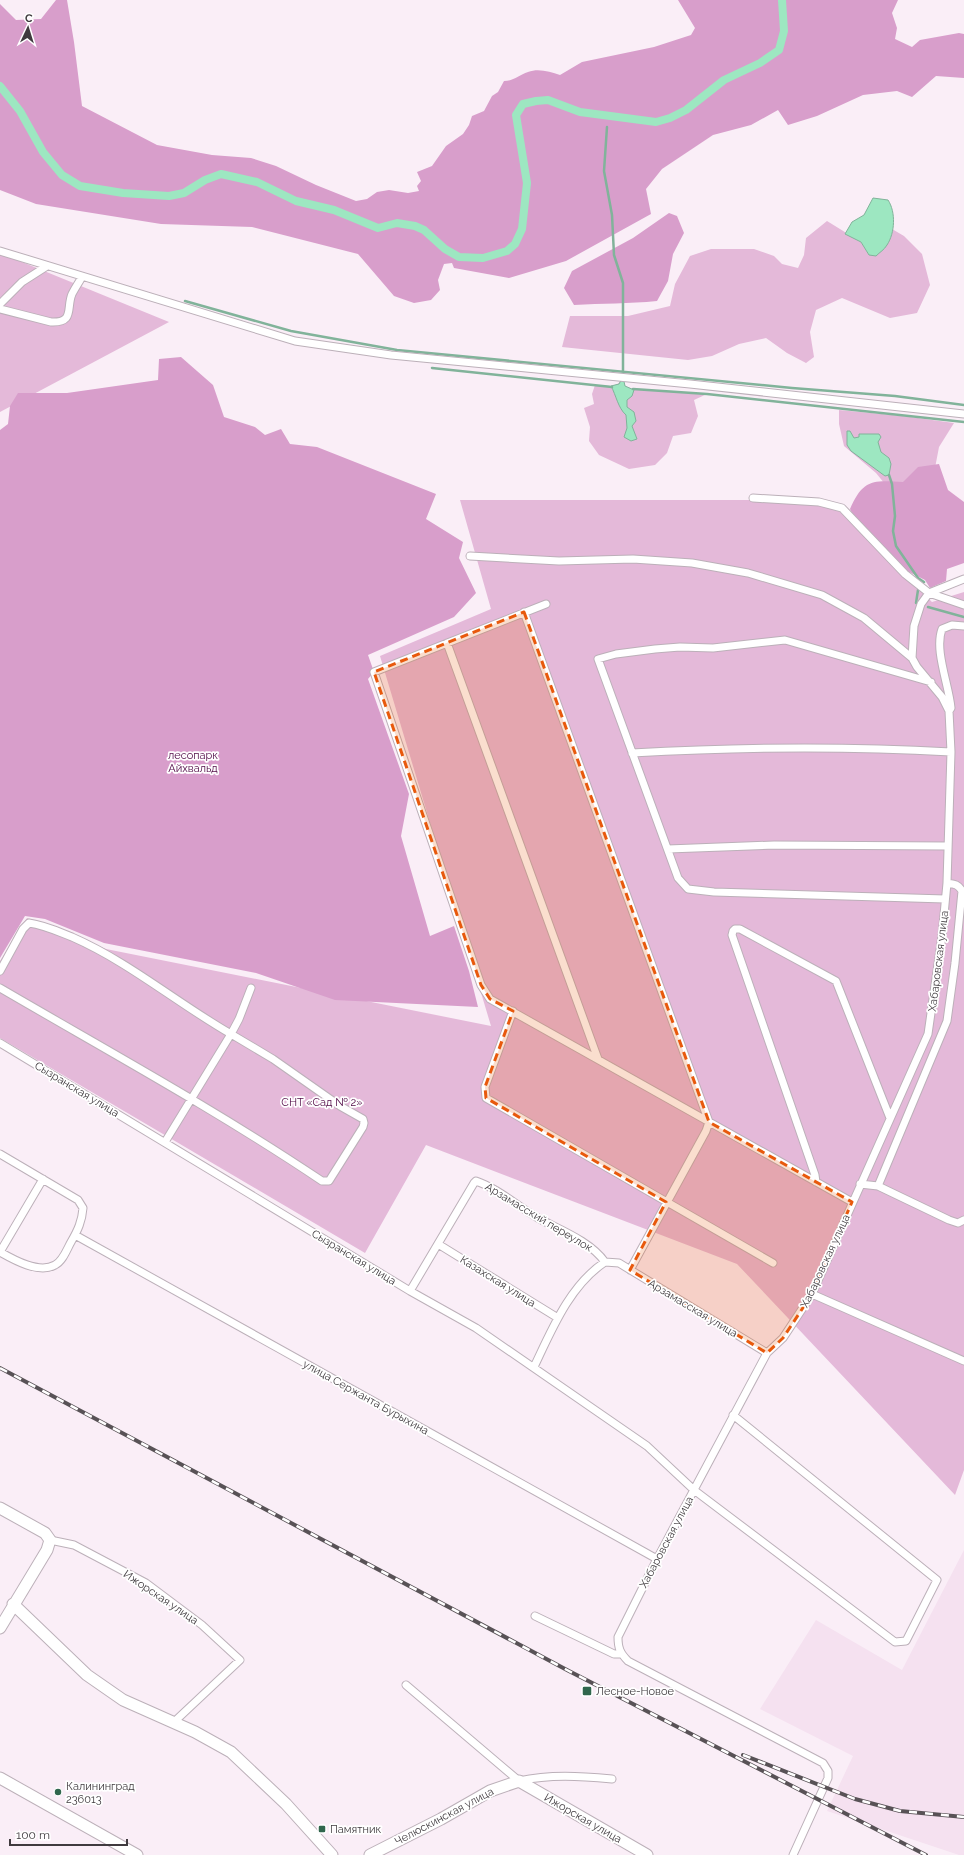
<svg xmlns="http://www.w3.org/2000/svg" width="964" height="1855" font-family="Raleway,sans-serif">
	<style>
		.built { fill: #f5e1f0 }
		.green { fill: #e4b9d9 }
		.forest { fill: #d89ecb }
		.water { fill: #9de7c1; stroke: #81b39a }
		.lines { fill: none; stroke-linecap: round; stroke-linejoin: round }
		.stream { stroke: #81b39a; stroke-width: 2.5 }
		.canal { stroke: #9de7c1; stroke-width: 8 }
		.street-casing { stroke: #bcb0b9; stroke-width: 9 }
		.secondary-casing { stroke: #bcb0b9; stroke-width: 13 }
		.street { stroke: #fff; stroke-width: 7 }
		.secondary { stroke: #fff; stroke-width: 11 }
		.rail-casing { stroke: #585256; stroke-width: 4 }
		.rail { stroke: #fff; stroke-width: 2.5; stroke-dasharray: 8; stroke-linecap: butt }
		.marked { fill: #e8590c; fill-opacity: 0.2; stroke: #e8590c; stroke-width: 3; stroke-dasharray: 8 5; stroke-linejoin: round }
		.poi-dot { fill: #30664d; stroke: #fff; stroke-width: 1.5 }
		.labels { text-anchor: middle; stroke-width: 3.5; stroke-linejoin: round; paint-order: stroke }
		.park-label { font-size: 11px; fill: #500a46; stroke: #fff }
		.street-label { font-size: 11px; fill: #3f3a3e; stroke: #fff }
		.poi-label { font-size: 11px; fill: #3f3a3e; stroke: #fff; text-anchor: start }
	</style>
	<rect width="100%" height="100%" fill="#faeef7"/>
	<path class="built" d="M964 1550V1855H959L827 1811 853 1756 760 1709 816 1620 902 1670Z"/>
	<path class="green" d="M827 221 861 242 869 255C884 251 890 245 892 229L904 236 922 254 930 285 917 313 890 318 842 298 816 310 810 332 814 357 806 363 787 353 766 338 739 344 712 356 688 360 562 347 570 316H628L670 306 675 284 690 256 711 249H754L774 256 782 264 798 268 804 255 806 238Z
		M0 253 169 322 0 412Z
		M623 377 625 386 633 389 707 394 694 400 698 416 691 433 673 436 667 453 655 465 629 469 599 455 589 441 590 427 584 408 594 404 592 394 595 385 611 386 618 384Z
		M839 410 903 416 954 423 939 447 935 468 889 489 876 473 844 446 839 424Z
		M460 500H828L932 602 964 592V1470L955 1495 737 1264 426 1145 365 1253 0 1038V961L27 918 106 949 491 1026 380 656 491 609Z"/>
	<path class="forest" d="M56 0H67L74 42 82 106 157 145 212 155 251 158 276 166 316 185 356 201 367 199 377 192 389 190 408 193 419 191 417 186 421 181 417 172 432 166 446 146 463 134 469 125 472 116 484 111 492 96 498 92 504 81C514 81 519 75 528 72 539 68 550 72 560 75L582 62 654 47 691 35 695 28 678 0H898L892 13 897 28 895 39 912 47 920 40 959 33 964 34V78L936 76 912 97 897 91 863 95 817 116 788 125 778 110 751 125 713 135 662 169 646 189 651 214 566 261 509 278 454 268 452 263 444 264 438 280 440 290 431 300 414 303 394 296 358 254 252 227 161 224 36 204 0 190V4L16 20 41 19Z
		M669 213 677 216 684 233 673 254 668 281 657 301C629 304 602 303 574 305L564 288 572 271 633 238Z
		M181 357 213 385 224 417 255 427 265 435 281 429 290 444 317 447 436 494 426 519 463 542 459 558 476 593 454 617 368 655 374 672 368 679 409 794 401 836 430 936 454 926 469 971 478 1007 335 1000 256 973 104 943 45 919 25 916 0 958V430L8 424 10 406 18 393H67L158 380 159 359Z
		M939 464 948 490 964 502V563L947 569 946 581 930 588 925 580 907 571 869 533 853 515 850 509C863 479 873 480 903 482L918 467Z"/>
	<path class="water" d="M873 198 888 200C896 212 895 233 887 245 884 250 880 252 876 256L869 255 861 242 845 234 852 222 864 215Z
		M623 377 625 386 634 390 632 396 627 400V407L634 412 636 421 632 426 637 439 631 441 624 437 627 428 626 415C618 408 616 395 611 386L619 384Z
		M847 431H850L854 438 859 437V434H879L881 437 878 442 881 452 889 458 891 464 889 475 885 476 851 451 847 445Z"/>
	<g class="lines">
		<path class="stream" d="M607 127 604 171 612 215 614 255 623 283V372
			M185 301 291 331 397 350 792 388 895 396 964 405
			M432 368 612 387
			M633 389 707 394 964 422
			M889 475 892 484 895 516 893 531 896 546 918 578 924 582
			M916 603 918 590
			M928 607 964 617"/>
		<path class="canal" d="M0 86 20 111 43 152 62 175 80 186 123 193 169 196 184 193 205 180 221 174 257 182 296 201 334 210 378 228 397 223 415 226 424 230 445 249 459 257 483 258 507 251 515 244 522 229 527 183 516 115 523 104 536 101 548 100 580 112 656 122 670 118 686 110 724 80 760 63 779 50 784 31 782 0"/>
		<g class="street-casing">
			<path id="street" d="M0 251 295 341 391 355 690 384 964 414
				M0 304 22 282 47 266
				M0 309 51 322C75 323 66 308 72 294 75 288 79 282 82 277
				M753 498 819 502 842 508 905 574 929 593 964 605
				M470 556 559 561 633 559 692 563 748 573 822 595 864 618 912 658
				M546 604 374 672 481 985 490 999 852 1202
				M524 612 709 1122 706 1131 630 1270
				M447 643 598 1059
				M931 682 785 640 713 648 680 647 655 649 616 654 598 659 678 878 688 889 714 892 945 899
				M949 711 951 708C949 685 934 650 942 629L952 625 964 626
				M632 753C738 747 845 746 951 752
				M668 849 774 845 947 846
				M0 971 23 929 29 923C44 925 57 931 72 937 129 962 177 1003 231 1034L165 1142
				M0 988C108 1051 218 1111 322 1181H329L363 1127 364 1123 363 1119 340 1106 273 1059 231 1034 239 1019 251 988
				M513 1011 485 1087 486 1098 773 1263
				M0 1043 410 1291 476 1328 647 1446 694 1490 895 1642 906 1641 937 1580 733 1415
				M0 1154 78 1200 83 1208C82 1221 78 1230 71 1242 67 1249 63 1261 55 1265 39 1274 14 1260 0 1252
				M816 1182 815 1175 732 935 733 931 735 929H740L836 981 890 1118
				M860 1184 878 1186 947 1021 955 963 962 891C958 884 954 884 947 883
				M878 1186 949 1220 958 1223 964 1220
				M75 1235 657 1559
				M438 1244 558 1318
				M0 1252 43 1179
				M410 1291 474 1183 476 1181C499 1189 517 1206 538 1218 560 1230 590 1241 605 1262
				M812 1294 964 1361
				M534 1367C552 1329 570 1285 605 1262L619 1263 767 1353
				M50 1540 74 1545 146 1583 202 1625 240 1660 174 1722
				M535 1616 614 1654H621
				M406 1685 519 1781C550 1774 580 1776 612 1779
				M793 1855 828 1778V1771L823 1763 628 1661C620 1653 618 1648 618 1637L657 1559 767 1353 783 1338 812 1294 928 1034 942 936 947 883 951 752 949 711 942 697 917 667 912 658 914 626 921 604 929 593 964 579"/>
		</g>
		<g class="secondary-casing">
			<path id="secondary" d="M0 1508 45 1533 50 1540 47 1550 0 1628
				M13 1604 87 1675 123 1700 195 1732 231 1752 286 1804 332 1855
				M0 1778 137 1855
				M370 1855 441 1819 490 1791 519 1781 647 1855"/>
		</g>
		<use href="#street" class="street"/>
		<use href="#secondary" class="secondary"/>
		<g class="rail-casing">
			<path id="rail" d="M0 1368 567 1670 926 1855
				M743 1755 855 1799 900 1811 964 1817"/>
		</g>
		<use href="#rail" class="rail"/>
	</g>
	<path class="marked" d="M524 612 709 1122 852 1202 812 1294 783 1338 767 1353 630 1270 666 1202 486 1098 485 1087 513 1011 490 999 481 985 374 672Z"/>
	<g class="poi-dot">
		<rect x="582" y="1686" width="10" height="10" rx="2"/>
		<circle cx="58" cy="1792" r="4"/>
		<rect x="318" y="1825" width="8" height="8" rx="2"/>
	</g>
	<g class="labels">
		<g class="park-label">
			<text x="193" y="759">лесопарк<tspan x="193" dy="13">Айхвальд</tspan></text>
			<text x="322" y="1106">СНТ «Сад № 2»</text>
		</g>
		<g class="street-label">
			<text transform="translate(938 961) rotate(-83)" y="4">Хабаровская улица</text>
			<text transform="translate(77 1089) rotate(31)" y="4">Сызранская улица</text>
			<text transform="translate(539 1217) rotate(31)" y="4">Арзамасский переулок</text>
			<text transform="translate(354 1257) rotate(31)" y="4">Сызранская улица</text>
			<text transform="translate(825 1261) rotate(-65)" y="4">Хабаровская улица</text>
			<text transform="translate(498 1281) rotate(32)" y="4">Казахская улица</text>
			<text transform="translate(693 1308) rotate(31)" y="4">Арзамасская улица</text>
			<text transform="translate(366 1397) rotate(29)" y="4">улица Сержанта Бурыхина</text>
			<text transform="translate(666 1542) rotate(-62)" y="4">Хабаровская улица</text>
			<text transform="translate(161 1597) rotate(34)" y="4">Ижорская улица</text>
			<text transform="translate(444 1816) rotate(-28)" y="4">Челюскинская улица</text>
			<text transform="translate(583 1818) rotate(30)" y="4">Ижорская улица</text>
		</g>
		<g class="poi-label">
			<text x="596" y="1695">Лесное-Новое</text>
			<text x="66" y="1790">Калининград<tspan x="66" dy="13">236013</tspan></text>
			<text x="330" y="1833">Памятник</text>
		</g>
	</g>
	<g transform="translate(28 28) rotate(4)" stroke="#ffffff" stroke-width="3" paint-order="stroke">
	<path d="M0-3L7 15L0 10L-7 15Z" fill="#3f3a3e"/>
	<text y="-6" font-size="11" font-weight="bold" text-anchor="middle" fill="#3f3a3e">С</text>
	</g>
	<path d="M10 1839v6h117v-6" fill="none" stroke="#3f3a3e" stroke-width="2"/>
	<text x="16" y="1839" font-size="12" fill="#3f3a3e" stroke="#ffffff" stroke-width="3" paint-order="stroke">100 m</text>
</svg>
